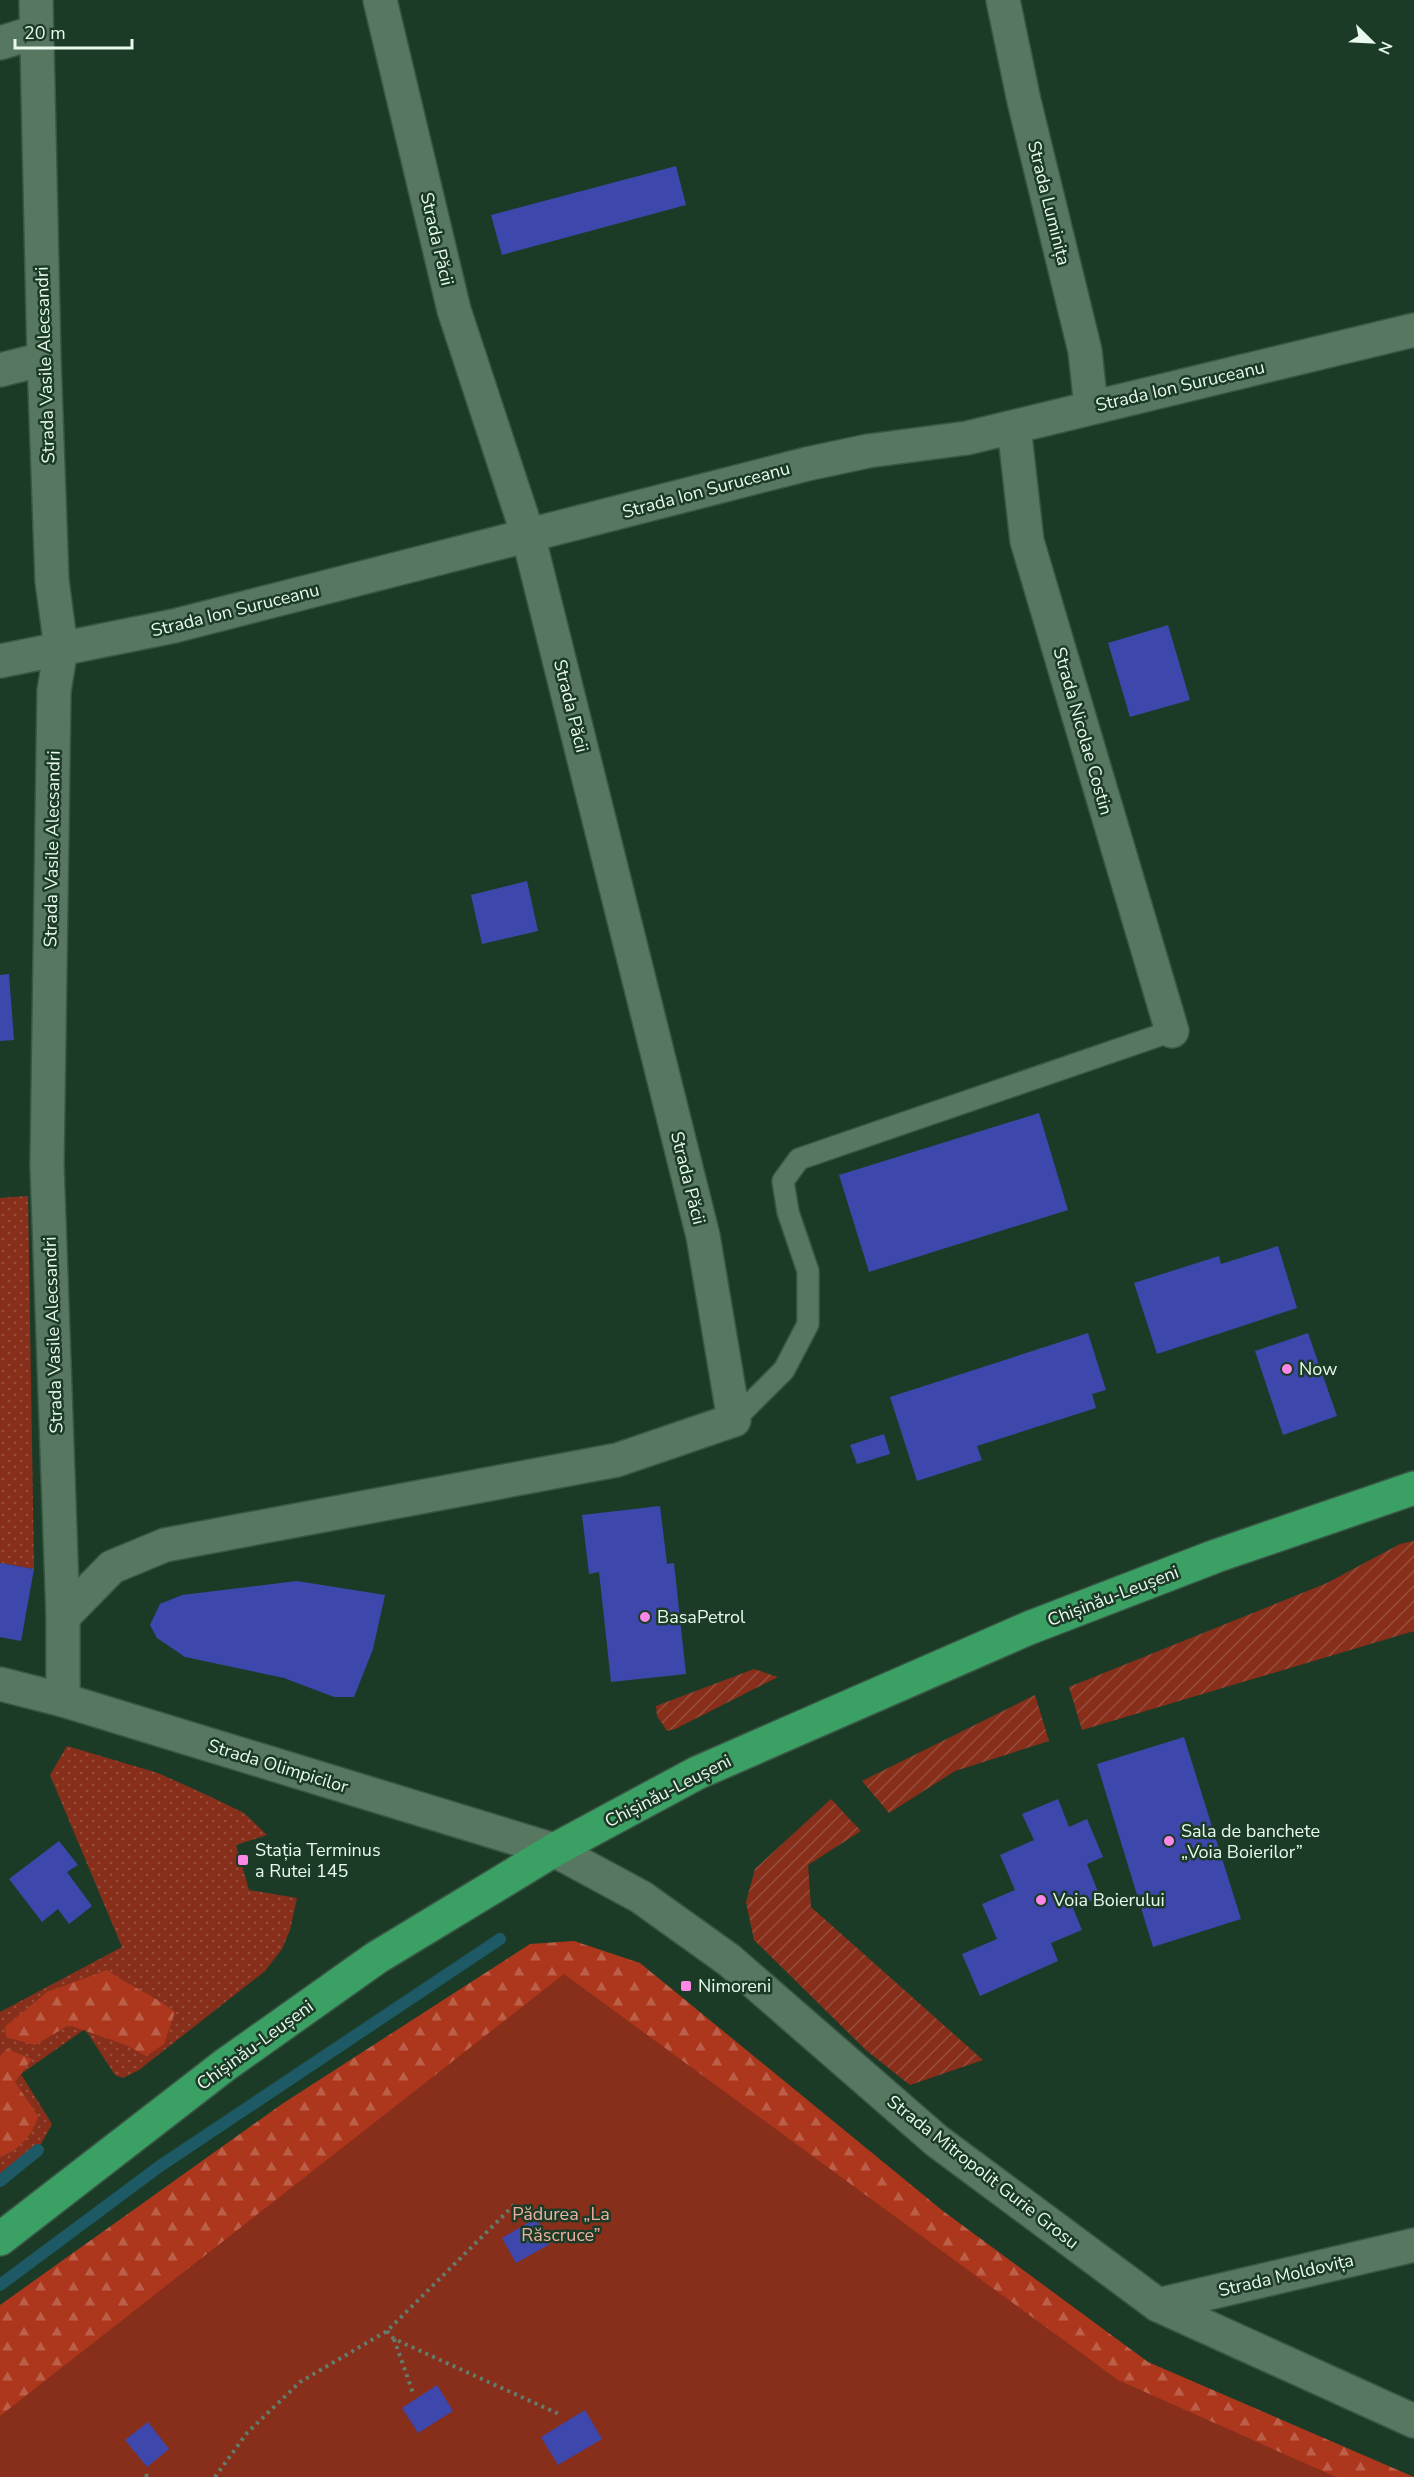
<svg xmlns="http://www.w3.org/2000/svg" width="1414" height="2477" font-family="'Nunito Sans',sans-serif">
	<style>
		.grass { fill: url(#grass-dots) }
		.forest { fill: url(#forest-firs) }
		.park { fill: #872f1b }
		.garden { fill: url(#garden-furrows) }
		.lines { fill: none; stroke-linecap: round; stroke-linejoin: round }
		.stream { stroke: #1e5a66; stroke-width: 12 }
		.building { fill: #3e47ab }
		.lane-casing { stroke: #3a5645; stroke-width: 24 }
		.street-casing { stroke: #3a5645; stroke-width: 36 }
		.secondary-casing { stroke: #3a5645; stroke-width: 36 }
		.highway-casing { stroke: #3a5645; stroke-width: 36 }
		.path { stroke: #627d6b; stroke-width: 4; stroke-dasharray: 3 4.5; stroke-linecap: butt }
		.lane { stroke: #577761; stroke-width: 21 }
		.street { stroke: #577761; stroke-width: 33 }
		.secondary { stroke: #577761; stroke-width: 33 }
		.highway { stroke: #3aa064; stroke-width: 33 }
		.poi-dot { fill: #fb87e6; stroke: #1c3b27; stroke-width: 2 }
		.labels { text-anchor: middle; stroke-width: 5; stroke-linejoin: round; paint-order: stroke }
		.street-label { font-size: 18px; fill: #e8faed; stroke: #1c3b27 }
		.poi-label { font-size: 18px; fill: #e8faed; stroke: #1c3b27; text-anchor: start }
		.park-label { font-size: 18px; fill: #edb0a1; stroke: #1c3b27 }
	</style>
	<defs>
		<pattern id="grass-dots" width="8" height="8" patternUnits="userSpaceOnUse" patternTransform="scale(1.5)"><rect width="8" height="8" fill="#872f1b"/><path d="M2 2h.1M6 6h.1" fill="none" stroke="#984e3c" stroke-width="1.8" stroke-linecap="round"/></pattern>
		<pattern id="forest-firs" width="22" height="20" patternUnits="userSpaceOnUse" patternTransform="scale(1.5)"><rect width="22" height="20" fill="#ad371c"/><path d="M5 1l3.5 6h-7zM16 11l3.5 6h-7z" fill="#bc5f48"/></pattern>
		<pattern id="garden-furrows" width="10" height="10" patternUnits="userSpaceOnUse" patternTransform="scale(1.5)"><rect width="10" height="10" fill="#872f1b"/><path d="M-1 1l2-2M0 10L10 0M9 11l2-2" fill="none" stroke="#984e3c"/></pattern>
	</defs>
	<rect width="100%" height="100%" fill="#1c3b27"/>
	<path class="grass" d="M28 1196 34 1569 0 1563V1198Z
		M67 1746 158 1773 209 1796 244 1813 267 1835 236 1845 249 1890 297 1898 290 1930 282 1949 265 1971 139 2070 123 2078 115 2075 85 2029 21 2074 52 2124 41 2144 0 2176V2012L122 1947 50 1775Z"/>
	<path class="forest" d="M574 1941 640 1963 943 2211 1148 2362 1414 2477H0V2305L282 2104 530 1944Z
		M107 1970C129 1986 154 1995 175 2012L164 2044 146 2056 126 2045 69 2025 35 2045 6 2037 5 2027 47 1992Z
		M7 2049 32 2059 15 2082 38 2116C33 2135 18 2151 0 2157V2056Z"/>
	<path class="park" d="M564 1974 1118 2380 1336 2477H0V2416Z"/>
	<path class="garden" d="M1414 1541V1631L1082 1730 1069 1687 1327 1583 1400 1544Z
		M754 1669 778 1677 675 1729 667 1731 657 1716 656 1706Z
		M1035 1695 1049 1741 955 1771 889 1813 862 1781Z
		M831 1799 861 1831 808 1865 811 1907 983 2060 910 2085 867 2051 754 1940 746 1902 755 1869Z"/>
	<g class="lines">
		<path class="stream" d="M0 2181 38 2150
			M0 2285 160 2166 500 1939"/>
	</g>
	<path class="building" d="M676 166 686 205 502 255 491 215Z
		M1168 625 1190 700 1130 717 1108 643Z
		M527 881 538 931 482 944 471 895Z
		M9 974 14 1040 0 1041V975Z
		M1039 1113 1068 1210 869 1272 839 1175Z
		M1278 1246 1297 1308 1157 1354 1134 1283 1219 1256 1221 1264Z
		M1088 1333 1106 1390 1092 1394 1096 1408 977 1446 982 1460 917 1481 890 1397Z
		M1308 1333 1337 1416 1283 1435 1255 1351Z
		M884 1434 890 1454 857 1464 850 1445Z
		M660 1506 667 1564 674 1563 686 1674 611 1682 599 1572 589 1574 582 1515Z
		M0 1563 34 1569 21 1641 0 1637Z
		M297 1581 385 1595 373 1649 354 1697H334L284 1678 185 1657 157 1638 150 1625 160 1604 182 1595Z
		M1184 1737 1241 1919 1153 1947 1097 1764Z
		M1058 1799 1069 1827 1087 1819 1103 1857 1087 1864 1100 1897 1073 1908 1082 1930 1051 1943 1058 1961 980 1996 962 1954 997 1939 982 1904 1015 1890 1000 1855 1034 1840 1022 1814Z
		M59 1841 78 1865 67 1872 92 1906 69 1924 58 1909 42 1922 9 1879Z
		M536 2218 550 2244 516 2263 502 2238Z
		M437 2385 453 2411 418 2433 402 2408Z
		M585 2410 602 2439 558 2465 541 2437Z
		M148 2422 169 2449 147 2467 125 2440Z"/>
	<g class="lines">
		<g class="lane-casing">
			<path id="lane" d="M734 1420 784 1370 808 1324V1271L788 1212 783 1181 799 1159 1172 1031"/>
		</g>
		<g class="street-casing">
			<path id="street" d="M36 0 44 359 52 581 61 648 54 691 47 1165 63 1617V1700
				M1003 0 1024 101 1085 351 1091 407
				M0 43 36 32
				M0 370 44 359
				M1014 427 1027 541 1172 1031
				M0 661 174 626 807 464 868 451 967 438 1414 330
				M63 1617 112 1567 165 1545 617 1460 734 1420 703 1236 528 535 454 310 380 0
				M1158 2305 1414 2245"/>
		</g>
		<g class="secondary-casing">
			<path id="secondary" d="M0 1684 63 1700 554 1850 641 1897 729 1960 937 2141 1158 2305 1414 2421"/>
		</g>
		<g class="highway-casing">
			<path id="highway" d="M0 2239 225 2065 376 1958 554 1850 697 1773 1029 1628 1216 1556 1414 1488"/>
		</g>
		<path class="path" d="M387 2331 393 2338 405 2344 561 2415
			M394 2339 413 2393
			M146 2474 147 2477
			M215 2477 247 2433 300 2382 387 2331 514 2205"/>
		<use href="#lane" class="lane"/>
		<use href="#street" class="street"/>
		<use href="#secondary" class="secondary"/>
		<use href="#highway" class="highway"/>
	</g>
	<g class="poi-dot">
		<circle cx="1287" cy="1369" r="6"/>
		<circle cx="645" cy="1617" r="6"/>
		<circle cx="1169" cy="1841" r="6"/>
		<rect x="237" y="1854" width="12" height="12" rx="3"/>
		<circle cx="1041" cy="1900" r="6"/>
		<rect x="680" y="1980" width="12" height="12" rx="3"/>
	</g>
	<g class="labels">
		<g class="street-label">
			<text transform="translate(1049 203) rotate(76)" y="6">Strada Luminița</text>
			<text transform="translate(437 239) rotate(77)" y="6">Strada Păcii</text>
			<text transform="translate(45 365) rotate(-92)" y="6">Strada Vasile Alecsandri</text>
			<text transform="translate(1180 386) rotate(-13)" y="6">Strada Ion Suruceanu</text>
			<text transform="translate(706 490) rotate(-15)" y="6">Strada Ion Suruceanu</text>
			<text transform="translate(235 610) rotate(-14)" y="6">Strada Ion Suruceanu</text>
			<text transform="translate(571 706) rotate(76)" y="6">Strada Păcii</text>
			<text transform="translate(1083 731) rotate(74)" y="6">Strada Nicolae Costin</text>
			<text transform="translate(52 849) rotate(-89)" y="6">Strada Vasile Alecsandri</text>
			<text transform="translate(688 1178) rotate(76)" y="6">Strada Păcii</text>
			<text transform="translate(53 1335) rotate(-92)" y="6">Strada Vasile Alecsandri</text>
			<text transform="translate(1113 1596) rotate(-21)" y="6">Chișinău-Leușeni</text>
			<text transform="translate(278 1766) rotate(17)" y="6">Strada Olimpicilor</text>
			<text transform="translate(668 1791) rotate(-27)" y="6">Chișinău-Leușeni</text>
			<text transform="translate(255 2045) rotate(-36)" y="6">Chișinău-Leușeni</text>
			<text transform="translate(983 2172) rotate(38)" y="6">Strada Mitropolit Gurie Grosu</text>
			<text transform="translate(1286 2275) rotate(-13)" y="6">Strada Moldovița</text>
		</g>
		<g class="poi-label">
			<text x="1299" y="1375">Now</text>
			<text x="657" y="1623">BasaPetrol</text>
			<text x="1181" y="1837">Sala de banchete<tspan x="1181" dy="21">„Voia Boierilor”</tspan></text>
			<text x="255" y="1856">Stația Terminus<tspan x="255" dy="21">a Rutei 145</tspan></text>
			<text x="1053" y="1906">Voia Boierului</text>
			<text x="698" y="1992">Nimoreni</text>
		</g>
		<g class="park-label">
			<text x="561" y="2220">Pădurea „La<tspan x="561" dy="21">Răscruce”</tspan></text>
		</g>
	</g>
	<g transform="translate(1372 42) rotate(114)" stroke="#1c3b27" stroke-width="4.5" paint-order="stroke">
	<path d="M0-4.5L10 22L0 15L-10 22Z" fill="#e8faed"/>
	<text y="-9" font-size="16" font-weight="bold" text-anchor="middle" fill="#e8faed">N</text>
	</g>
	<path d="M15 39v9h117v-9" fill="none" stroke="#e8faed" stroke-width="3"/>
	<text x="24" y="39" font-size="18" fill="#e8faed" stroke="#1c3b27" stroke-width="4.5" paint-order="stroke">20 m</text>
</svg>
